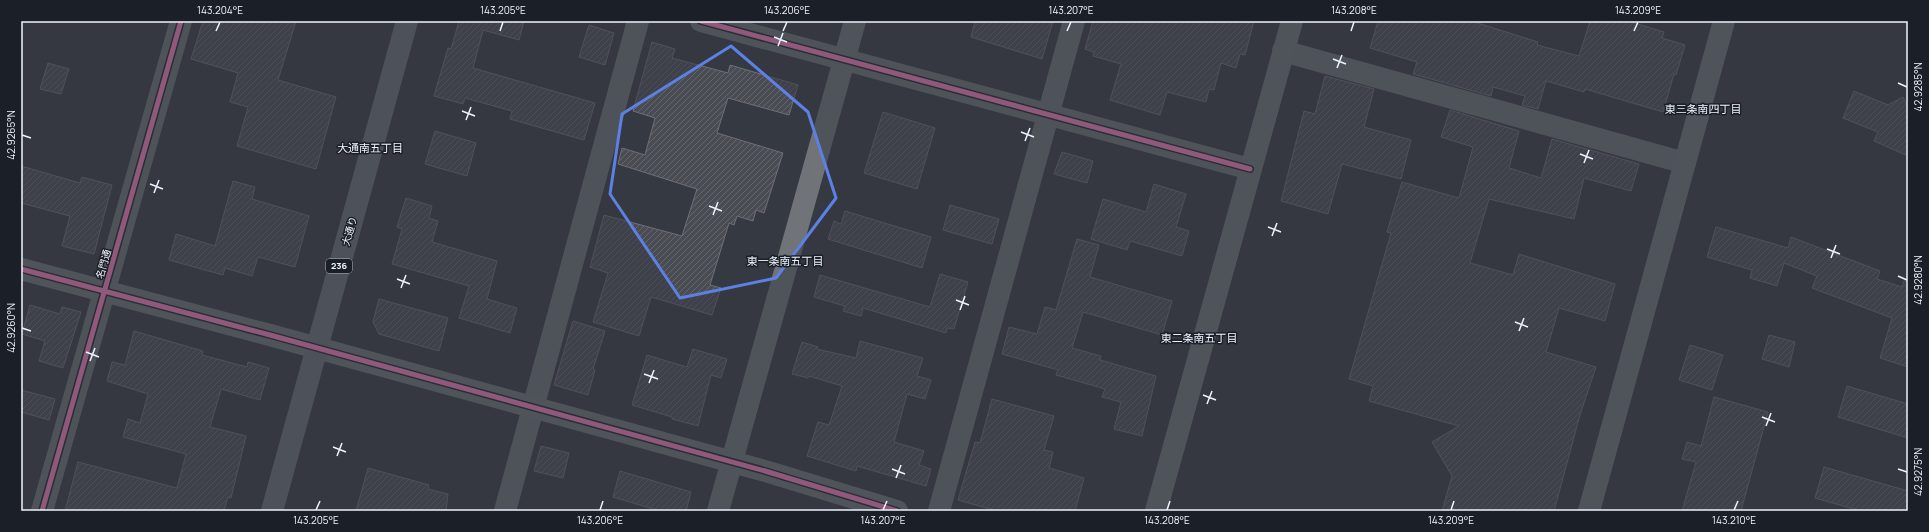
<svg xmlns="http://www.w3.org/2000/svg" width="1929" height="532" font-family="Manrope,'Noto Sans JP',sans-serif">
	<style>
		.building { fill: url(#building-hatch); stroke: #6f6f78 }
		.lines { fill: none; stroke-linecap: round; stroke-linejoin: round }
		.street { stroke: #6e7276; stroke-width: 22 }
		.secondary { stroke: #707479; stroke-width: 22 }
		.highway { stroke: #6c7075; stroke-width: 22 }
		.cycleway-casing { stroke: #1b1f27; stroke-width: 8 }
		.cycleway { stroke: #ff80c0; stroke-width: 5 }
		.marked { fill: none; stroke: #5c80e4; stroke-width: 3; stroke-linejoin: round }
		.ticks { fill: none; stroke: #eef4ff; stroke-width: 1.5 }
		.labels { text-anchor: middle; stroke-width: 3; stroke-linejoin: round; paint-order: stroke }
		.shield { fill: #1b1f27; stroke: #afb4be; stroke-width: 1 }
		.shield-label { font-size: 9px; font-weight: bold; fill: #eef4ff }
		.street-label { font-size: 10px; fill: #eef4ff; stroke: #1b1f27 }
		.neighbourhood-label { font-size: 11px; fill: #eef4ff; stroke: #1b1f27 }
		.neatline { fill: none; stroke: #eef4ff; stroke-width: 1.5 }
		.ticks-label { font-size: 10px; text-anchor: middle; fill: #eef4ff }
	</style>
	<defs>
		<pattern id="building-hatch" width="6" height="6" patternUnits="userSpaceOnUse"><rect width="6" height="6" fill="#4a4c54"/><path d="M-1 1l2-2M0 6l6-6M5 7l2-2" fill="none" stroke="#64666e"/></pattern>
	</defs>
	<rect width="100%" height="100%" fill="#353942"/>
	<path class="building" d="M203 21H296L278 80 336 97 316 169 237 146 248 107 230 102 238 73 191 59Z
		M459 21H524L519 40 483 30 473 68 595 103 584 140 510 119 512 111 465 98 463 104 434 96 448 48 451 49Z
		M975 21H1053L1042 59 971 37Z
		M1093 21H1254L1245 55 1240 54 1236 68 1221 63 1214 90 1209 89 1206 102 1167 92 1160 115 1110 100 1121 64 1093 56 1094 52 1085 49Z
		M1378 21H1471L1538 42 1537 45 1579 56 1590 21H1628L1664 32 1662 38 1685 45 1676 75 1674 74 1663 112 1585 89 1584 92 1546 81 1538 109 1522 105 1525 96 1493 87 1491 96 1413 74 1417 62 1370 48Z
		M589 25 614 33 605 65 579 57Z
		M652 42 675 49 672 58 728 73 730 65 798 85 789 115 728 98 717 133 783 153 764 213 756 210 753 221 737 216 734 225 729 223 710 285 721 288 712 315 651 297 639 336 593 322 608 273 590 267 604 215 682 236 697 189 618 164 622 148 645 155 655 118 633 111Z
		M48 63 69 69 61 94 40 89Z
		M1325 76 1374 89 1364 127 1411 140 1401 179 1342 164 1328 214 1281 201 1304 111 1315 114Z
		M1854 91 1888 105 1903 97 1908 107V156L1874 141 1878 132 1843 118Z
		M1450 110 1519 131 1509 168 1541 178 1552 139 1639 164 1631 191 1584 178 1574 219 1489 199 1470 263 1513 275 1519 254 1615 284 1605 321 1559 308 1546 352 1596 367 1580 415 1554 511H1442L1452 476 1432 442 1459 426 1369 401 1373 386 1349 379 1391 233 1387 232 1402 182 1459 198 1473 147 1441 137Z
		M883 112 935 128 917 189 864 173Z
		M435 131 476 143 467 176 425 164Z
		M1062 152 1093 161 1087 183 1054 174Z
		M21 166 80 183 82 177 112 185 94 254 62 246 70 216 21 203Z
		M233 181 255 187 252 199 309 216 295 267 258 257 252 276 225 268 223 275 169 260 176 234 215 246Z
		M1154 184 1186 194 1176 227 1189 231 1182 256 1130 241 1127 250 1091 239 1103 199 1146 212Z
		M406 198 432 206 429 218 438 221 432 242 497 261 487 299 517 308 510 333 459 318 469 286 392 264 402 229 397 227Z
		M950 205 999 219 992 244 943 230Z
		M845 211 931 237 922 268 828 239 834 221 841 224Z
		M1716 227 1788 248 1791 237 1880 271 1877 279 1902 287 1904 281 1908 282V367L1880 358 1892 318 1812 288 1817 276 1784 263 1777 286 1750 278 1752 270 1707 257Z
		M1077 239 1099 245 1090 277 1172 301 1162 335 1083 312 1072 348 1101 356 1100 360 1156 376 1142 436 1114 429 1121 402 1102 397 1105 389 1056 375 1058 370 1002 354 1009 327 1037 334 1045 307 1056 310Z
		M940 274 968 282 954 329 947 328 946 333 863 308 861 316 843 311 845 306 814 297 820 275 930 307Z
		M379 299 448 318 439 351 379 334 373 322Z
		M30 305 60 314 62 307 81 312 63 368 39 361 45 341 22 334Z
		M573 321 605 331 593 369 595 370 588 395 554 385Z
		M134 331 203 351 202 355 247 367 248 362 269 368 260 400 221 389 210 427 246 436 231 498 228 497 224 511H65L78 462 177 488 186 454 123 437 128 419 140 423 148 394 107 381 112 362 125 365Z
		M1769 335 1795 342 1789 367 1762 359Z
		M860 341 923 358 917 376 931 380 925 399 907 394 894 442 924 451 919 465 931 469 926 486 857 466 856 471 807 456 818 422 829 425 842 386 809 376 808 378 792 374 802 342 818 347 817 349 856 358Z
		M1690 345 1723 355 1712 390 1679 380Z
		M693 349 727 359 721 378 711 375 698 426 672 419V417L632 405 647 355 687 367Z
		M1847 386 1908 404V438L1838 417Z
		M21 390 55 399 49 420 21 412Z
		M1714 397 1768 412 1741 511H1682L1696 462 1682 459 1687 442 1701 446Z
		M992 399 1054 416 1044 450 1053 452 1049 468 1084 478 1075 511H997L958 500 975 442 980 443Z
		M541 446 569 453 563 478 534 471Z
		M1824 467 1908 491V511H1861L1815 498Z
		M368 468 429 485 428 489 448 494 446 511H356Z
		M620 471 691 492 686 511H660L613 497Z"/>
	<g class="lines">
		<path class="street" d="M701 21 1250 169
			M1283 51 1685 163
			M42 511 181 21
			M505 511 638 21
			M939 511 1074 21"/>
		<path class="secondary" d="M21 269 270 335 765 471 897 511
			M718 511 855 21
			M1156 511 1292 21
			M1589 511 1724 21"/>
		<path class="highway" d="M272 511 407 21"/>
		<g class="cycleway-casing">
			<path id="cycleway" d="M701 21 1250 169
				M21 269 270 335 765 471 897 511
				M42 511 181 21"/>
		</g>
		<use href="#cycleway" class="cycleway"/>
	</g>
	<path d="M0 0H1929V532H0ZM731 46 808 112 836 198 776 278 680 298 610 194 622 114Z" fill="#353942" fill-opacity=".55" fill-rule="evenodd"/>
	<path class="marked" d="M731 46 808 112 836 198 776 278 680 298 610 194 622 114Z"/>
	<path class="ticks" d="M216 31 220 22M500 31 503 22M783 31 787 22M1067 31 1071 22M1351 31 1354 22M1634 31 1638 22M774 37 787 42M778 46 783 33M1333 59 1346 64M1337 68 1342 55M1898 83 1907 87M462 111 475 116M466 120 471 107M1021 132 1034 137M22 135 31 138M1025 141 1030 128M1580 154 1593 159M1584 163 1589 150M150 184 163 189M154 193 159 180M709 206 722 211M713 215 718 202M1268 227 1281 232M1272 236 1277 223M1827 249 1840 254M1831 258 1836 245M1898 276 1907 280M397 279 410 284M401 288 406 275M956 300 969 305M960 310 965 296M1515 322 1528 327M22 328 31 331M1519 331 1524 318M86 352 99 357M90 361 95 348M644 374 658 379M649 383 654 370M1203 395 1216 400M1207 404 1212 391M1762 417 1775 422M1766 426 1771 413M333 447 346 452M337 456 342 443M892 469 905 474M1898 469 1907 472M896 478 901 465M316 510 320 501M600 510 603 501M883 510 887 501M1167 510 1170 501M1451 510 1454 501M1734 510 1738 501"/>
	<g class="labels">
		<rect class="shield" x="326" y="259" width="26" height="14" rx="3"/>
		<g class="shield-label">
			<text x="339" y="269">236</text>
		</g>
		<g class="street-label">
			<text transform="translate(349 231) rotate(-74)" y="4">大通り</text>
			<text transform="translate(103 264) rotate(-74)" y="4">名門通</text>
		</g>
		<g class="neighbourhood-label">
			<text x="1703" y="113">東三条南四丁目</text>
			<text x="370" y="152">大通南五丁目</text>
			<text x="785" y="265">東一条南五丁目</text>
			<text x="1199" y="342">東二条南五丁目</text>
		</g>
	</g>
	<rect width="1929" height="532" fill="none" stroke="#1b1f27" stroke-width="44"/>
	<rect x="22" y="22" width="1885" height="488" class="neatline"/>
	<g class="ticks-label">
		<text x="220" y="14">143.204°E</text>
		<text x="503" y="14">143.205°E</text>
		<text x="787" y="14">143.206°E</text>
		<text x="1071" y="14">143.207°E</text>
		<text x="1354" y="14">143.208°E</text>
		<text x="1638" y="14">143.209°E</text>
		<text transform="translate(1918 87) rotate(-90)" y="4">42.9285°N</text>
		<text transform="translate(11 135) rotate(-90)" y="4">42.9265°N</text>
		<text transform="translate(1918 280) rotate(-90)" y="4">42.9280°N</text>
		<text transform="translate(11 328) rotate(-90)" y="4">42.9260°N</text>
		<text transform="translate(1918 472) rotate(-90)" y="4">42.9275°N</text>
		<text x="316" y="524">143.205°E</text>
		<text x="600" y="524">143.206°E</text>
		<text x="883" y="524">143.207°E</text>
		<text x="1167" y="524">143.208°E</text>
		<text x="1451" y="524">143.209°E</text>
		<text x="1734" y="524">143.210°E</text>
	</g>
</svg>
